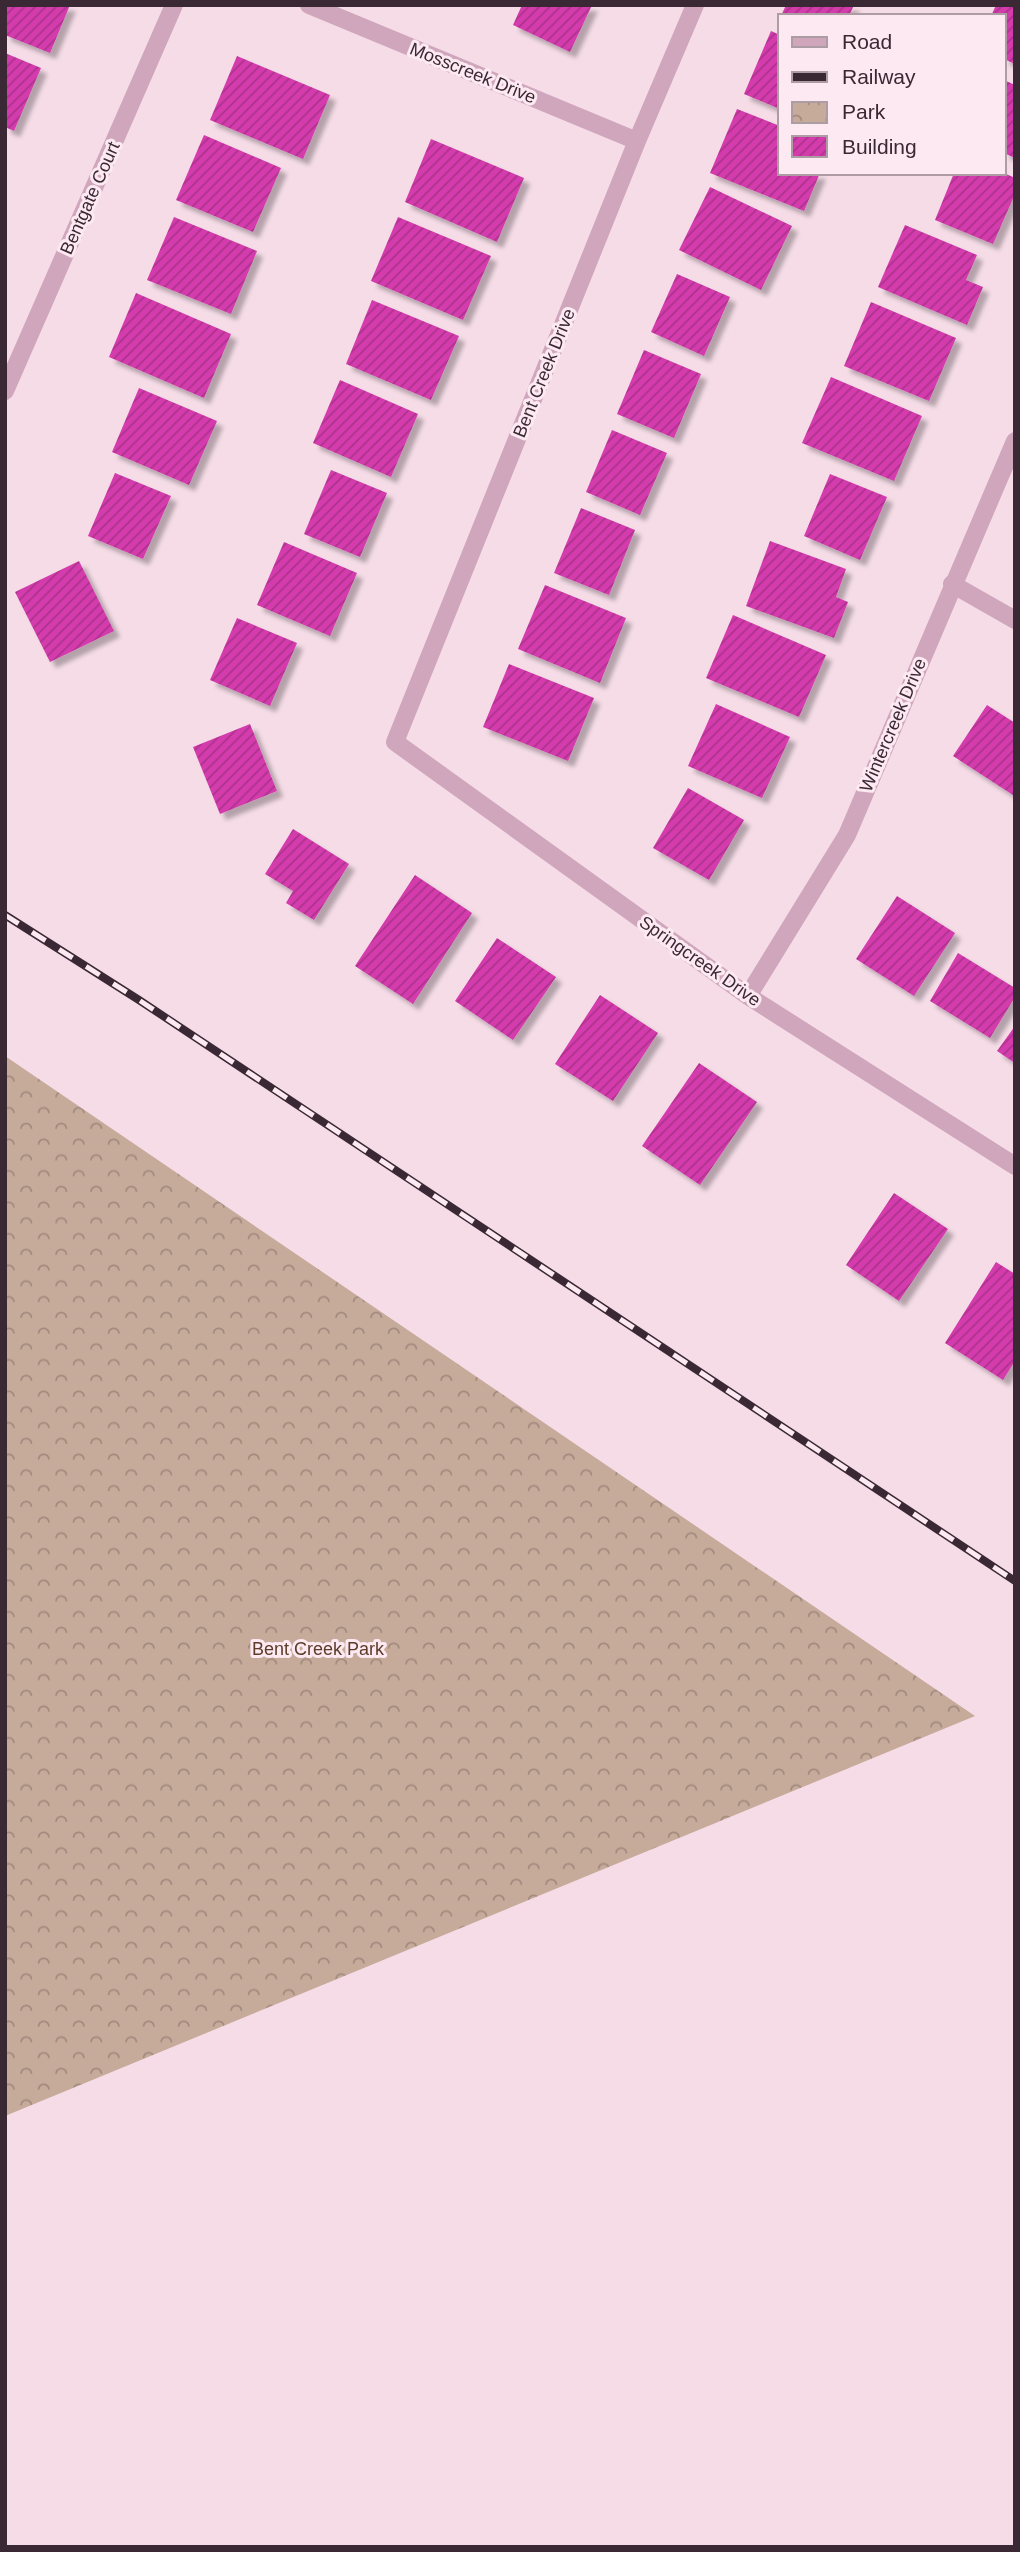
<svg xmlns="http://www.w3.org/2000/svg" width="1020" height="2552" font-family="Arial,sans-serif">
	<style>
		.park { fill: url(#park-crowns) }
		.building { fill: url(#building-hatch); filter: url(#shadow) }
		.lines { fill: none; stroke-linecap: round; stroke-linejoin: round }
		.minor { stroke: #cfa6bc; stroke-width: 18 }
		.rail-casing { stroke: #3a2834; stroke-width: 8 }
		.rail { stroke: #fce9f1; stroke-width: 5; stroke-dasharray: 16; stroke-linecap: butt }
		.labels { text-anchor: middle; stroke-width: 6; stroke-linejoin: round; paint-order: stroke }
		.street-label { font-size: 18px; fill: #3a2834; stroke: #fce9f1 }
		.park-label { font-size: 18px; fill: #5c3c28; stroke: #fce9f1 }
	</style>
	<defs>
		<pattern id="park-crowns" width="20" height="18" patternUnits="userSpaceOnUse" patternTransform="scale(1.75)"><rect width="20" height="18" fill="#c6aa9a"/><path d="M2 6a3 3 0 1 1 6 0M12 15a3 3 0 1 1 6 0" fill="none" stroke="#a28a7e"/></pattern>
		<pattern id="building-hatch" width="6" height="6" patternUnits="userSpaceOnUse" patternTransform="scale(1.75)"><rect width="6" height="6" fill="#d43bac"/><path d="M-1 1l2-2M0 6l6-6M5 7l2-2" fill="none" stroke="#ad328d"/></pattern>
		<filter id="shadow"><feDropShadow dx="6" dy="6" stdDeviation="2" flood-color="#0004"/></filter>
	</defs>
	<rect width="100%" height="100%" fill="#f5dce7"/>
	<path class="park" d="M5 1056 975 1716 5 2116Z"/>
	<path class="building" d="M5 5H70L50 53 5 35Z
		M522 5H592L570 52 513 25Z
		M786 5H854L849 16H781Z
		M996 5H1015V64L1004 59V16H991Z
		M771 31 780 35V109L744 94Z
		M5 53 41 68 14 131 5 127Z
		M237 56 330 95 303 159 210 120Z
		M1004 80 1015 85V158L1004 153Z
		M737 109 780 126V173H820L804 211 710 173Z
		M204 135 281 168 253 232 176 200Z
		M431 139 524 178 497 242 405 202Z
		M954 173H1004L1015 178V194L993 244 935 220Z
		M710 187 792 226 761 290 679 250Z
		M174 217 257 251 231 314 147 280Z
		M398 217 491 256 463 320 371 281Z
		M905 225 977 255 966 280 983 287 967 325 878 287Z
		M677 274 730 297 704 356 651 332Z
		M136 293 231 334 204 398 109 357Z
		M372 300 459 336 431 400 346 364Z
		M871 302 956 338 929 401 844 366Z
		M644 350 701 374 674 438 617 414Z
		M831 377 922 416 894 481 802 443Z
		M340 380 418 414 391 477 313 443Z
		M139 388 217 421 189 485 112 452Z
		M612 430 667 453 640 515 586 492Z
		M331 470 387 493 360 557 304 534Z
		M115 473 171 496 143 559 88 536Z
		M830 474 887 497 860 560 804 536Z
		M581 508 635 530 609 595 554 573Z
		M770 541 846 569 836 597 848 602 834 638 746 606Z
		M284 542 357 573 330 636 257 605Z
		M79 561 114 631 50 662 15 592Z
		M545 585 626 618 600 683 518 649Z
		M733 615 826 655 799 717 706 678Z
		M237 618 297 643 270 706 210 680Z
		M509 664 594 698 568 761 483 727Z
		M716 704 790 737 762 798 688 766Z
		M987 705 1015 723V792L1013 795 953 756Z
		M250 724 277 791 220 814 193 747Z
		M688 788 744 820 709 880 653 848Z
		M293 829 349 864 314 920 286 903 293 891 265 874Z
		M415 875 472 913 413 1004 355 966Z
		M897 896 955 933 914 996 856 959Z
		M497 938 556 977 513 1040 455 1001Z
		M958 953 1015 988V997L990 1038 930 1001Z
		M600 995 658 1033 613 1101 555 1064Z
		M1015 1026V1063L997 1051Z
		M699 1063 757 1102 700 1185 642 1146Z
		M894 1193 948 1229 899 1301 846 1265Z
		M996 1262 1015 1274V1361L1003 1380 945 1343Z"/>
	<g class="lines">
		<path class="minor" d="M309 5 637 141
			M695 5 637 141 395 742 748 996 1015 1166
			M5 391 174 5
			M952 584 1015 620
			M748 996 847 835 1015 441"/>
		<g class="rail-casing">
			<path id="rail" d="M5 915 139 1000 1015 1581"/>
		</g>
		<use href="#rail" class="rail"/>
	</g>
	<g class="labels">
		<g class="street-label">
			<text transform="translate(473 73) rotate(22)" y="6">Mosscreek Drive</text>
			<text transform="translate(90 198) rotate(-66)" y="6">Bentgate Court</text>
			<text transform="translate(544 373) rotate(-68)" y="6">Bent Creek Drive</text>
			<text transform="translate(893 725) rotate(-67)" y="6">Wintercreek Drive</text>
			<text transform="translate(700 961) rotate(35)" y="6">Springcreek Drive</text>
		</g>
		<g class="park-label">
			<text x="318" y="1655">Bent Creek Park</text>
		</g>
	</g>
	<rect width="1020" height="2552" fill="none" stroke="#3a2834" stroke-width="14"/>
	<rect x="778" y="14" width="228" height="161" fill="#fce9f1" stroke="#ae9ca5" stroke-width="2"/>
	<rect x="792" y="37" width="35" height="10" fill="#cfa6bc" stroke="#ae9ca5" stroke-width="2"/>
	<text x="842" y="49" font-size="21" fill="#3a2834">Road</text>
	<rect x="792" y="72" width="35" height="10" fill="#3a2834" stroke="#ae9ca5" stroke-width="2"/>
	<text x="842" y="84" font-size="21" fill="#3a2834">Railway</text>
	<rect x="792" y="102" width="35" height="21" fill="url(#park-crowns)" stroke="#ae9ca5" stroke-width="2"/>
	<text x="842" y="119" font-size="21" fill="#3a2834">Park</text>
	<rect x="792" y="136" width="35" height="21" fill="url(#building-hatch)" stroke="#ae9ca5" stroke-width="2"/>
	<text x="842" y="154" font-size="21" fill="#3a2834">Building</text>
</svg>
